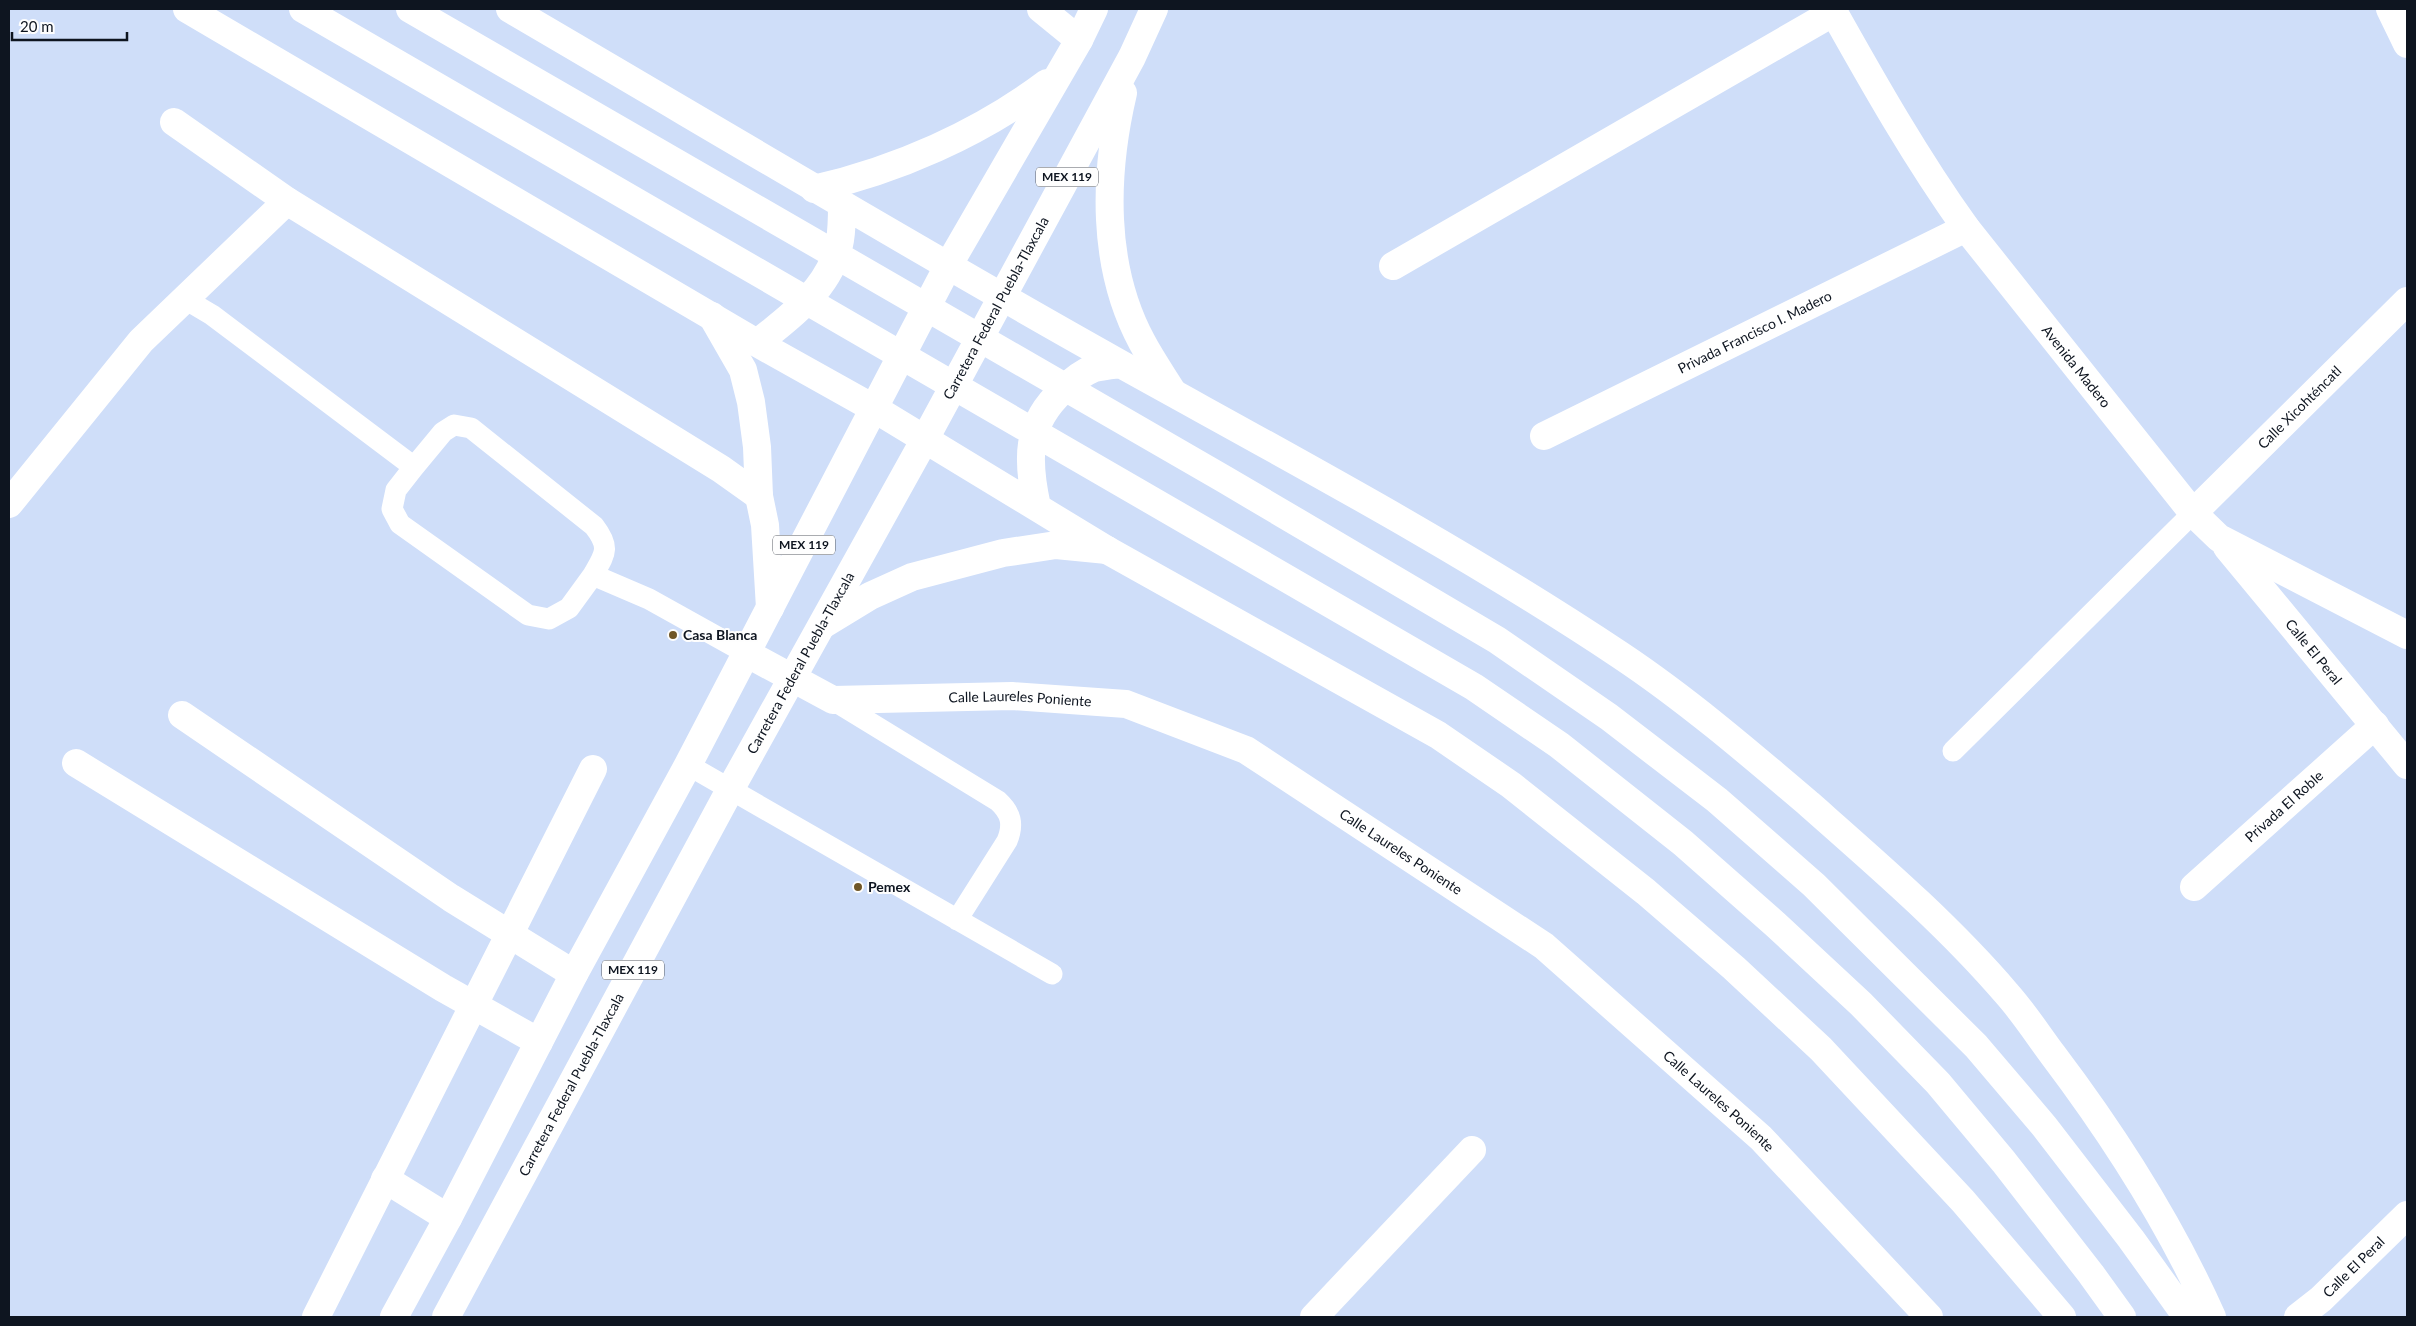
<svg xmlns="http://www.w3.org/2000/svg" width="2416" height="1326" font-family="Lato,sans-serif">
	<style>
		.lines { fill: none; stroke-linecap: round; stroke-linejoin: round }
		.service { stroke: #fff; stroke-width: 21 }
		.minor { stroke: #fff; stroke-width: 28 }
		.primary { stroke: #fff; stroke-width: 28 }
		.motorway { stroke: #fff; stroke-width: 28 }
		.poi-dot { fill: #6f5627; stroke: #fefefe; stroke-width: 2 }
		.labels { text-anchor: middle; stroke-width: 4; stroke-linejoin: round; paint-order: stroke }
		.shield { fill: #fefefe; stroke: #565b63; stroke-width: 1 }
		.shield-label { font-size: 12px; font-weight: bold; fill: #0e1520 }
		.street-label { font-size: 14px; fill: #0e1520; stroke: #fefefe }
		.poi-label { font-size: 14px; font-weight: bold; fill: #0e1520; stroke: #fefefe; text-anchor: start }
	</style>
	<rect width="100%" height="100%" fill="#cfdef9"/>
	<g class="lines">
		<path class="service" d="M185 299 212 315 414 467 396 490 392 509 400 524 528 615 549 619 569 608 593 575 649 599 746 653
			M414 467 443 432 454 425 471 428 594 526C611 548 605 554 593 575
			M833 700 998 801C1011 813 1014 824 1007 841L957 920
			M1953 751 2193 513
			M688 765 1052 974"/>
		<g class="minor">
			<path d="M1041 9 1079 40"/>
			<path id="s1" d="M1832 9C1874 84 1916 158 1966 228L2193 513 2219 538 2407 635"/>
			<path d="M2390 9 2407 44"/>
			<path d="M174 122 287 201 721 469 759 496"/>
			<path d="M1393 266 1834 12"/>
			<path id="s2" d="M1544 436 1966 228"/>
			<path d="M9 504 141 341 287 201"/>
			<path id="s3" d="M2193 513 2407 301"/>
			<path id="s4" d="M2227 547 2407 765"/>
			<path id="s5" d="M746 653 833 700 1012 696 1126 704 1246 750 1544 946 1761 1138 1929 1317"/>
			<path d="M182 715 451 898 574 974"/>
			<path d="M76 763 443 988 539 1042"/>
			<path id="s6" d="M2194 887 2375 725"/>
			<path d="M385 1179 448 1218"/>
			<path d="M316 1317 593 769"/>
			<path d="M1314 1317 1472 1150"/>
			<path id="s7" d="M2298 1317 2321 1299 2407 1215"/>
		</g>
		<g class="primary">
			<path d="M1123 93C1104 174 1101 266 1142 342 1151 359 1162 375 1172 391"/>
			<path d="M814 189C897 170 979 134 1047 83"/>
			<path d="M712 316 743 370 751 402 757 447 759 496 765 525 770 608"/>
			<path d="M824 624 870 596 912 577 1003 553 1056 545 1107 550"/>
			<path d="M394 1317 448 1218 574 974 688 765 948 266 1079 40 1094 9"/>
			<path id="s8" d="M446 1317 731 788 925 439 1132 57 1154 9"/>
		</g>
		<path class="motorway" d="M187 9 757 343 875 409 1107 550 1438 735 1511 785 1646 892 1734 968 1821 1049 1963 1201 2062 1317
			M303 9 1474 687 1559 745 1683 843 1776 925 1861 1004 1938 1083 2004 1162 2091 1274 2122 1317
			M410 9 1224 479 1497 640 1609 717 1717 800 1814 885 1976 1046 2044 1126 2131 1239 2187 1317
			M510 9C712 127 913 248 1117 362 1286 456 1458 547 1620 655 1686 699 1748 752 1809 804 1877 864 1948 925 2007 994 2024 1013 2038 1035 2053 1055 2115 1137 2170 1223 2212 1317
			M757 343C791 317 832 286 840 240 842 228 842 216 842 205
			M1037 507C1027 461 1025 424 1063 390 1072 381 1082 373 1094 368 1103 366 1113 365 1121 364"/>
	</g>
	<g class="poi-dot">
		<circle cx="673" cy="635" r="5"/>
		<circle cx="858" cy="887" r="5"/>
	</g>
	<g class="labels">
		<g class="shield">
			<rect x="1036" y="167.5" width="62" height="19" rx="4"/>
			<rect x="773" y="535.5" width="62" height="19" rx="4"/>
			<rect x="602" y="960.5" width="62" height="19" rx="4"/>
		</g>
		<g class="shield-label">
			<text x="1067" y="181">MEX 119</text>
			<text x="804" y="549">MEX 119</text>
			<text x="633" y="974">MEX 119</text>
		</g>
		<g class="street-label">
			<text dy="5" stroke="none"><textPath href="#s8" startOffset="1149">Carretera Federal Puebla-Tlaxcala</textPath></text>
			<text dy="5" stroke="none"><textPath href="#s2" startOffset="235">Privada Francisco I. Madero</textPath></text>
			<text dy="5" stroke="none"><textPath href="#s1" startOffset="434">Avenida Madero</textPath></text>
			<text dy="5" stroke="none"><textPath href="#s3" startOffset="150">Calle Xicohténcatl</textPath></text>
			<text dy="5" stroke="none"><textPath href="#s4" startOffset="136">Calle El Peral</textPath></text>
			<text dy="5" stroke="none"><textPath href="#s8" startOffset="744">Carretera Federal Puebla-Tlaxcala</textPath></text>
			<text dy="5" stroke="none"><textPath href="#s5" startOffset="286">Calle Laureles Poniente</textPath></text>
			<text dy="5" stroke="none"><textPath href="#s6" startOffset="121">Privada El Roble</textPath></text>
			<text dy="5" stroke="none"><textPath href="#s5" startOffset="706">Calle Laureles Poniente</textPath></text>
			<text dy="5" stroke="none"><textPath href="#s8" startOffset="264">Carretera Federal Puebla-Tlaxcala</textPath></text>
			<text dy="5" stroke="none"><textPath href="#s5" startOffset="1111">Calle Laureles Poniente</textPath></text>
			<text dy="5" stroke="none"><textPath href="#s7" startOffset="75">Calle El Peral</textPath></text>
		</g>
		<g class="poi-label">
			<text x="683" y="640">Casa Blanca</text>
			<text x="868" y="892">Pemex</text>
		</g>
	</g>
	<rect width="2416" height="1326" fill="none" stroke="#0e1520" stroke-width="20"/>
	<path d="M12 32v8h115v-8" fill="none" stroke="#0e1520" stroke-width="2.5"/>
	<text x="20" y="32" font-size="15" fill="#0e1520" stroke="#fefefe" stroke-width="4" paint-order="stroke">20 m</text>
</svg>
